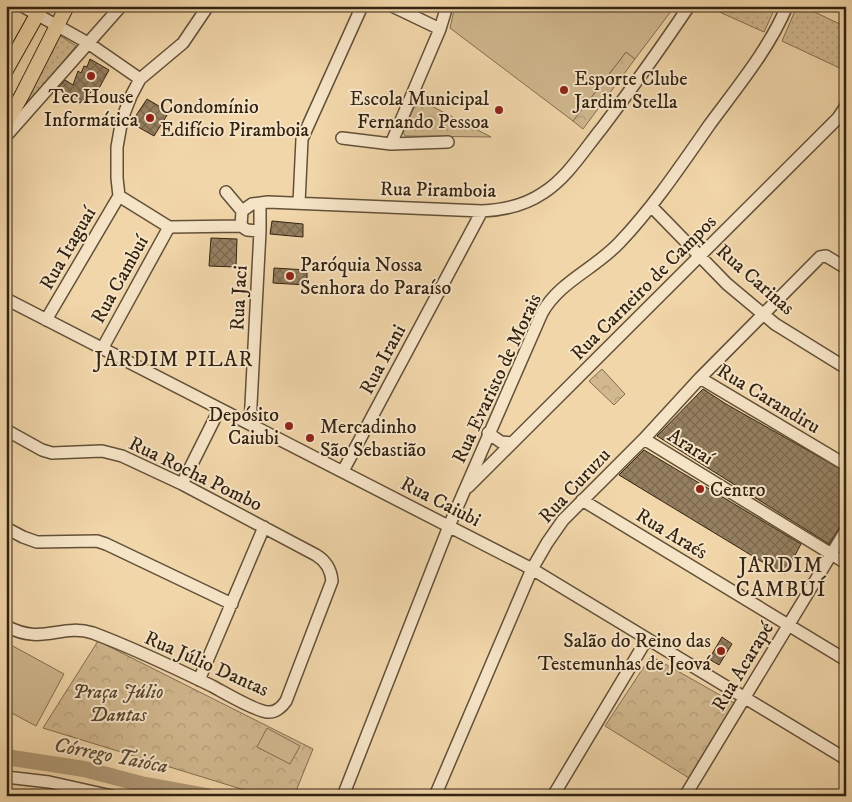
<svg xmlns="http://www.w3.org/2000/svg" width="852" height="802" font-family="'IM FELL DW Pica',serif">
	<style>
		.grass { fill: url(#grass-dots); stroke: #826e50 }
		.forest { fill: url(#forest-crowns); stroke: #826e50 }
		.garden { fill: #d1b88f; stroke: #826e50 }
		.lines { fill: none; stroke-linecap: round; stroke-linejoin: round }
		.river { stroke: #b09976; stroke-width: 16 }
		.building { fill: url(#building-cross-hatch); stroke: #332312 }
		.minor-casing { stroke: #625038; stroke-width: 14 }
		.major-casing { stroke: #332312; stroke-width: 16 }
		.minor { stroke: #f6e4c7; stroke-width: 11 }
		.major { stroke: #f1d6a9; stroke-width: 14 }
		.poi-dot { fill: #8f2418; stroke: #f6e4c7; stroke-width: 2 }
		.labels { text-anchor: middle; stroke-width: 4; stroke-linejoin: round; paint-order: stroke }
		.poi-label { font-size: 20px; fill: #332312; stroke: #f6e4c7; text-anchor: start }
		.street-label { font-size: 20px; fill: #332312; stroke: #f6e4c7 }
		.park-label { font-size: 20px; font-style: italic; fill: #5a4831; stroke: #f6e4c7 }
		.neighbourhood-label { font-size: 21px; letter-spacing: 1px; fill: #332312; stroke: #f6e4c7 }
		.water-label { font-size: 21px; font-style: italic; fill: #5f4c35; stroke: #f6e4c7 }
	</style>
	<defs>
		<pattern id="grass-dots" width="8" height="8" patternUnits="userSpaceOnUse" patternTransform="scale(1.25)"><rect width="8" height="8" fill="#d1b88f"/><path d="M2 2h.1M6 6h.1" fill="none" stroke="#b49e7a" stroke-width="1.8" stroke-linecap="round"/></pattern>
		<pattern id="forest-crowns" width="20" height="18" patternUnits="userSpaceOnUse" patternTransform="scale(1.25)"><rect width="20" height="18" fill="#d1b88f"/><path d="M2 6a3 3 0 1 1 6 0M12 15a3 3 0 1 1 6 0" fill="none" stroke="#b49e7a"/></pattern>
		<pattern id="building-cross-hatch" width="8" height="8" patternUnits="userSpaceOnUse" patternTransform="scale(1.25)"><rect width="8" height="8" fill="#968061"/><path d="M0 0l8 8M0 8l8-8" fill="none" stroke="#7b684f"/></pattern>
	</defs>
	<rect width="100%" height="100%" fill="#f1d6a9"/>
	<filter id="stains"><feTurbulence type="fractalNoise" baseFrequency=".004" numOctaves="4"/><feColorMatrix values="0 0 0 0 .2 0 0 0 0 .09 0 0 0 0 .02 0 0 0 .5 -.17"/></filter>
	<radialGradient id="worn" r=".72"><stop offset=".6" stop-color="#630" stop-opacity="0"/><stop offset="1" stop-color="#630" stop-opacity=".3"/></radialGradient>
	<path class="grass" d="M706 6H776L764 32Z
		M797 6H802L846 27V71L782 41Z
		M59 35 76 46 22 111Z"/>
	<path class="forest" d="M626 52 635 59 583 129 573 121Z
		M418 99 491 137 405 136 403 131Z
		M602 369 625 394 614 405 589 381Z
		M98 641 313 749 294 796H264L43 728Z
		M651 656 734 703 689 778 605 726Z"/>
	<path class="garden" d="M455 6H675L635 59 626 52 573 121 450 28Z
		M11 645 64 674 36 726 6 710V653Z
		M267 728 300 746 290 764 257 747Z"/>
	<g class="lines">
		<path class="river" d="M6 757 84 769 141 784 207 796"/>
	</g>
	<path class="building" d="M90 59 109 70 98 90 95 88 80 103 56 90 65 80 73 85 78 71 81 73 84 66 87 67Z
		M147 99 169 112 154 136 131 123Z
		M272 221 303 224V237L270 234Z
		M211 238 237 239 236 267 209 266Z
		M274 268 307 270V285L273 283Z
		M703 389 726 404 846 472V517L829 544 657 436Z
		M644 450 801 544 785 574 769 566 619 475Z
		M722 637 732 644 719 665 709 659Z"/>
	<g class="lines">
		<g class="minor-casing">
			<path id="minor" d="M22 6 88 43 140 79
				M208 6 183 43 140 79 131 96 122 119 117 147V178L119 196 169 227 241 226 247 230 260 231
				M392 6 440 29
				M6 136 121 6
				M342 138 391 144 448 142
				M391 144 440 29 447 6
				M226 192 242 211
				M299 203 302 139 362 6
				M651 206 727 284 775 324 846 368
				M241 226 242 211 252 204 268 202 482 211C504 210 524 206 543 193 567 178 584 150 602 128 632 88 661 48 689 6
				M6 299 532 569 846 759
				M46 320 119 196
				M102 349 169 227
				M700 378 846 465
				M250 424 260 231V204
				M6 430 42 450 52 453 102 451 122 456 182 484 316 555C326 561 331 569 332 581L286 701C282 707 275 713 267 712 253 710 225 693 212 686 173 667 133 648 93 633 60 623 43 646 6 626
				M488 433 501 442 512 443
				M644 439 846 563
				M343 471 482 211
				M182 484 219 410
				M468 487 838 118 846 106
				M582 500 846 660
				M6 528 23 537 37 542 97 541 106 544 232 604
				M199 680 264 527
				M6 777 49 782 112 796
				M343 796 449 526 542 313C560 281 595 269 620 242 654 206 682 164 710 124 738 86 769 49 787 6
				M435 796 532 569 547 543 563 520 644 439 700 378 820 257 826 256 846 268
				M553 796 647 639
				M685 796 846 530"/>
		</g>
		<g class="major-casing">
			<path id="major" d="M6 70 42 6
				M6 123 22 95 67 6"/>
		</g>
		<use href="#minor" class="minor"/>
		<use href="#major" class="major"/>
	</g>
	<g class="poi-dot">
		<circle cx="91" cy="76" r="5"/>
		<circle cx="564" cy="90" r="5"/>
		<circle cx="499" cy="110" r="5"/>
		<circle cx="150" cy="118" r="5"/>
		<circle cx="290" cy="276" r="5"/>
		<circle cx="289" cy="426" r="5"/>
		<circle cx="310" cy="438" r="5"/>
		<circle cx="700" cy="489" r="5"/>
		<circle cx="721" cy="651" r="5"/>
	</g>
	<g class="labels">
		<g class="poi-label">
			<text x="574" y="85">Esporte Clube<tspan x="574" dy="23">Jardim Stella</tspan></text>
			<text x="91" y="103" text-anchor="middle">Tec House<tspan x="91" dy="23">Informática</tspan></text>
			<text x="489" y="105" text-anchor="end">Escola Municipal<tspan x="489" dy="23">Fernando Pessoa</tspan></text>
			<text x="160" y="113">Condomínio<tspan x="160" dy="23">Edifício Piramboia</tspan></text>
			<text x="300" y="271">Paróquia Nossa<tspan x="300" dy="23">Senhora do Paraíso</tspan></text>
			<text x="279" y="421" text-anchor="end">Depósito<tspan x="279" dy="23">Caiubi</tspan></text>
			<text x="320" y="433">Mercadinho<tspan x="320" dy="23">São Sebastião</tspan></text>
			<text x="710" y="496">Centro</text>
			<text x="711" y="647" text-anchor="end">Salão do Reino das<tspan x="711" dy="23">Testemunhas de Jeová</tspan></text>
		</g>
		<g class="street-label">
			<text transform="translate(438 189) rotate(1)" y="7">Rua Piramboia</text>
			<text transform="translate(67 248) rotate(-60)" y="7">Rua Itaguaí</text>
			<text transform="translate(119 279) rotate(-61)" y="7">Rua Cambuí</text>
			<text transform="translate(756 279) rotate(41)" y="7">Rua Carinas</text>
			<text transform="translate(643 287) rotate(-45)" y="7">Rua Carneiro de Campos</text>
			<text transform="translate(238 298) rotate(-87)" y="7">Rua Jaci</text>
			<text transform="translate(382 359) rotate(-62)" y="7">Rua Irani</text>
			<text transform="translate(496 378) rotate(-65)" y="7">Rua Evaristo de Morais</text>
			<text transform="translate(769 398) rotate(31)" y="7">Rua Carandiru</text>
			<text transform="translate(691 446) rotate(32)" y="7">Araraí</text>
			<text transform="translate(196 473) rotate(26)" y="7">Rua Rocha Pombo</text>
			<text transform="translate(574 485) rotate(-47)" y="7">Rua Curuzu</text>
			<text transform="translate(441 501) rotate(27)" y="7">Rua Caiubi</text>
			<text transform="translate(672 533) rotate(31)" y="7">Rua Araés</text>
			<text transform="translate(207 663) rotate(24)" y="7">Rua Júlio Dantas</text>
			<text transform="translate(742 666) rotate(-59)" y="7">Rua Acarapé</text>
		</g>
		<g class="park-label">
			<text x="118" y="698">Praça Júlio<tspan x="118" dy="23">Dantas</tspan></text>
		</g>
		<g class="neighbourhood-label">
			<text x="174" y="366">JARDIM PILAR</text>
			<text x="781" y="572">JARDIM<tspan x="781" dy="24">CAMBUÍ</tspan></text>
		</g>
		<g class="water-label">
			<text transform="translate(111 755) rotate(11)" y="7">Córrego Taióca</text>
		</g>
	</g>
	<rect width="852" height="802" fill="none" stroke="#f1d6a9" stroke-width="25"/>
	<rect x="8" y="8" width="837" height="787" fill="none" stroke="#332312" stroke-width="2.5"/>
	<rect x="12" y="12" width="827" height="777" fill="none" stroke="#332312"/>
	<rect width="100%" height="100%" filter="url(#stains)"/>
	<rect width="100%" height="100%" fill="url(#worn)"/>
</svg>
